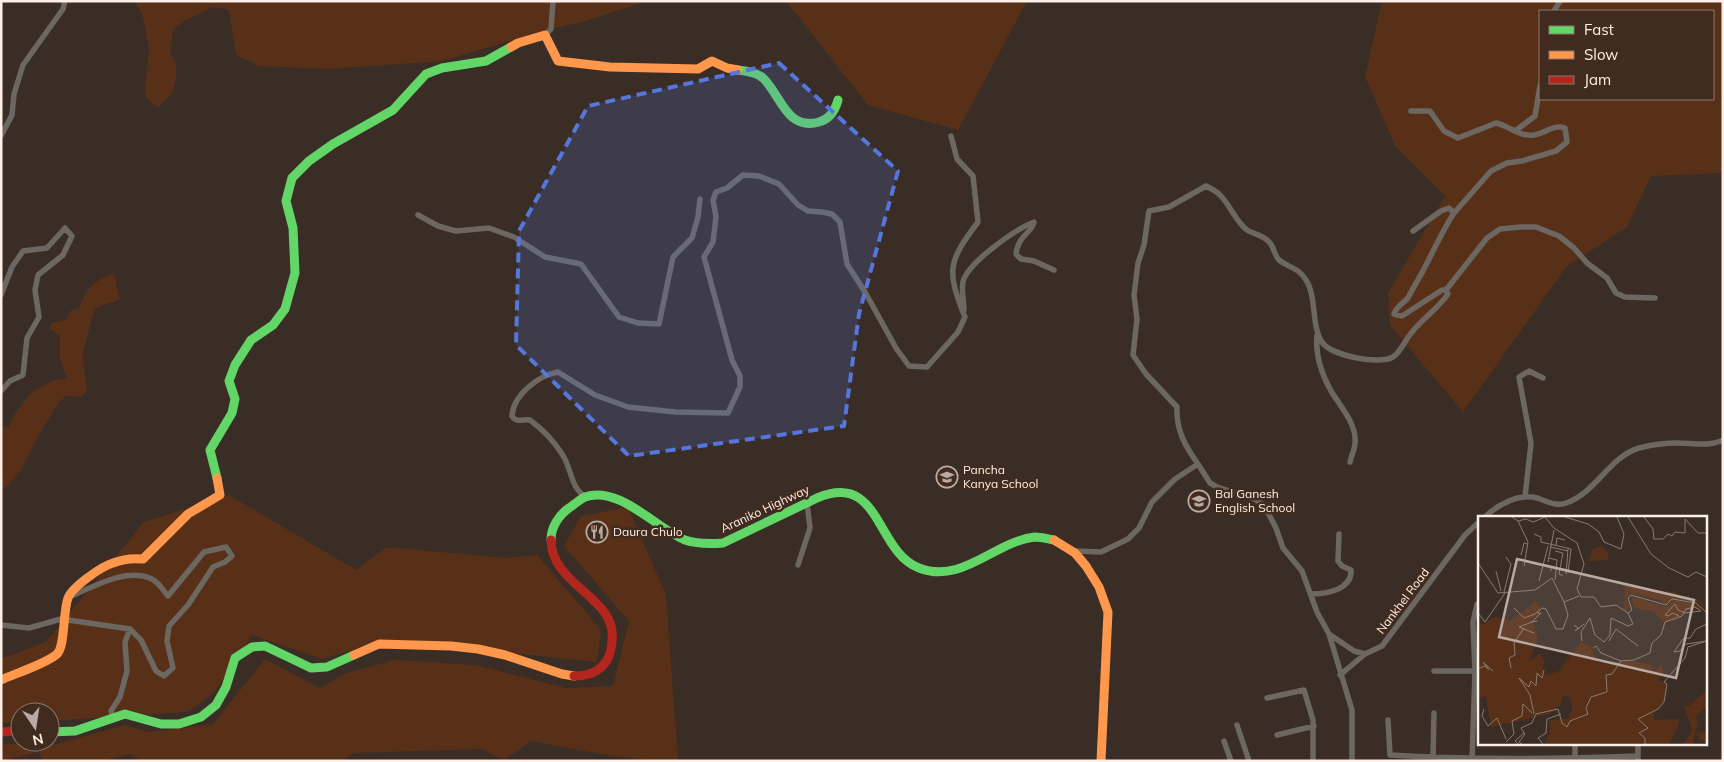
<svg xmlns="http://www.w3.org/2000/svg" width="1724" height="762" font-family="Mulish,sans-serif">
	<style>
		.green { fill: #583018; fill-rule: evenodd }
		.lines { fill: none; stroke-linecap: round; stroke-linejoin: round }
		.street { stroke: #6d6762; stroke-width: 5.5 }
		.fast { stroke: #63d668; stroke-width: 9 }
		.slow { stroke: #ff974d; stroke-width: 9 }
		.jam { stroke: #b3261e; stroke-width: 9 }
		.marked { fill: #5576dc; fill-opacity: 0.2; stroke: #5576dc; stroke-width: 4; stroke-dasharray: 10 6; stroke-linejoin: round }
		.labels { text-anchor: middle; stroke-width: 5; stroke-linejoin: round; paint-order: stroke }
		.poi-label { font-size: 12px; fill: #feefe7; stroke: #412b1e; text-anchor: start }
		.street-label { font-size: 12px; fill: #feefe7; stroke: #412b1e }
		.inset-road { fill: none; stroke: #887b73; stroke-width: 1 }
		.view { fill: #b9aba3; fill-opacity: 0.15; stroke: #b9aba3; stroke-width: 2.5 }
		.inset-edge { fill: none; stroke: #feefe7; stroke-width: 2.5 }
	</style>
	<rect width="100%" height="100%" fill="#392d26"/>
	<path class="green" d="M133 1H647L583 22 551 29 442 61 328 69 259 66 236 55 229 10 213 7 186 20 173 30 170 52 176 64V79L172 94 158 107 146 98 145 89 149 48 142 12Z
		M786 1H1027L958 130 868 105Z
		M1382 1H1723V173L1651 176 1627 227 1566 267 1463 412 1390 325 1388 293 1445 196 1396 147 1365 77ZM1540 11H1713V99H1540Z
		M113 273C118 281 115 290 120 299 112 304 101 303 95 310 93 313 83 351 83 355 82 367 87 379 87 391L80 397 67 396 60 401 39 434 20 472 1 492V460L3 453 1 451V425L8 428 15 414 30 394 51 381 67 378 60 359V335L50 329 51 323 66 320 71 310 79 308C87 287 93 282 113 273Z
		M229 495 356 570 387 547 504 558 537 555 601 630 597 662 386 640 322 659 252 635 214 693 187 712 50 721V712H20V722L1 723V659L46 642 144 522Z
		M628 507 666 595 678 761C628 761 580 750 531 741L504 760 481 749 354 753 342 761H142L131 754 100 761H43L39 752 1 761V744H57L125 725 149 732 213 724 265 659 320 688 344 674 394 660 475 665 566 688 613 686 629 621 564 546 581 516Z"/>
	<g class="lines">
		<path class="street" d="M1554 11 1560 1
			M545 35 551 29 553 1
			M1411 111H1430L1444 131 1458 138 1496 123C1509 126 1520 137 1534 135 1546 133 1554 124 1565 128L1567 142 1556 151 1522 161 1507 163 1491 171 1454 213
			M1515 131 1535 116 1540 86
			M1 136 12 115 14 94 23 65 63 9 65 1
			M418 215 438 226 456 231 489 228 514 237 545 257 581 264 619 317 638 323 659 324 673 257 692 238 698 217 700 199
			M1446 290 1487 238 1500 229 1521 227H1536L1559 236 1574 248 1587 263 1607 278 1616 293 1625 297 1655 298
			M1 295 12 267 23 251 47 248 65 228 72 236 63 255 38 275 35 290 39 317 27 338 23 375 10 381 1 391
			M964 310C964 301 961 290 963 282 967 263 1016 229 1034 222 1033 232 1018 235 1016 254L1021 259 1034 261 1054 270
			M1317 335C1315 355 1321 373 1331 391 1340 406 1357 424 1355 443 1355 449 1351 456 1350 462
			M1198 464C1185 446 1176 430 1177 407L1146 374 1133 355 1137 319 1134 295 1138 263 1144 245 1149 211 1169 207 1206 186C1210 188 1216 191 1219 194 1230 204 1235 221 1247 230 1255 235 1264 235 1270 243 1274 248 1275 256 1279 260 1289 268 1298 267 1306 280 1317 297 1311 326 1322 342 1331 356 1379 365 1393 357 1400 352 1404 343 1409 336 1420 320 1437 310 1448 294L1446 290H1442L1402 316 1394 314C1396 307 1402 304 1407 299 1410 295 1412 290 1415 285 1429 262 1439 236 1454 213L1449 208 1441 211 1413 231
			M586 497C570 488 572 468 562 454 554 441 542 429 530 420 523 419 516 423 512 416 513 395 539 375 558 372L595 395 628 407 675 412 728 413 740 387V376L732 360 704 257 713 242 716 217 713 200 716 192 727 188 743 175 759 176 779 184 798 205 808 211 822 212 832 214 840 222 847 264 865 292 896 348 909 366 927 367 958 332 965 317C946 270 948 262 978 222L973 176 957 159 951 136
			M1525 497 1531 443 1519 377 1529 371 1543 378
			M1485 517C1497 505 1519 493 1537 498 1546 501 1557 507 1566 503 1596 493 1609 457 1639 448 1651 445 1665 443 1677 443 1693 443 1709 447 1723 440
			M1075 551 1101 552 1128 539 1139 528 1152 502 1175 479 1198 464 1210 483 1217 487 1254 499 1264 505 1276 528 1283 548 1302 571 1317 612 1329 634 1354 651 1365 654 1382 646 1465 535 1479 522
			M798 565 810 528 807 502
			M1311 594C1326 594 1352 590 1351 570L1342 566 1338 561 1339 534
			M1 625 29 628 61 619 130 629 141 640 156 671 164 676 173 668 167 641 169 626 188 605 213 567 225 562 232 556 226 547 204 552 168 596C164 591 158 582 152 579 125 567 94 587 69 597
			M1329 634 1352 710V761
			M1434 671H1475
			M1340 675 1365 654
			M1267 698 1304 690 1313 720V761
			M113 717 111 711 120 697 127 671 125 642 130 629
			M1388 720 1390 755C1473 760 1556 759 1638 756
			M1237 725 1249 761
			M1277 735 1314 726
			M1224 741 1231 761
			M1575 743V758
			M1638 743V761
			M1433 758 1434 713
			M1472 761 1475 671 1473 622 1477 604"/>
		<path class="fast" d="M738 70C746 71 756 72 763 78 781 95 786 131 819 122 830 119 835 111 838 100
			M217 478 210 450 232 413 235 399 229 381 235 365 251 340 273 325 285 309 295 273 293 228 286 201 292 178 309 161 333 144 393 110 426 74 442 68 486 61 511 47
			M551 540C551 527 559 515 569 508 574 505 580 499 585 497 619 485 657 529 685 540 697 544 711 544 723 543L817 498C881 471 875 551 919 568 962 585 995 541 1035 537 1041 537 1048 539 1054 540
			M50 732 75 731 125 714 161 724H179L201 717 216 705 226 687 235 658 252 647 265 646 311 668 327 667 354 655"/>
		<path class="slow" d="M511 47 518 43 545 35 558 61 610 67 698 69 712 61 727 68 738 70
			M1054 540 1075 553 1086 566 1099 587 1108 612 1101 761
			M354 655 379 644 451 646 478 649 505 655 562 674 574 676
			M1 680C14 674 48 663 57 654 65 647 63 611 68 598 72 587 102 566 113 563 123 559 133 558 143 559L188 514 220 495 217 478"/>
		<path class="jam" d="M551 540C551 586 618 597 612 641 611 648 611 654 607 660 600 672 588 676 574 676
			M1 732 20 731"/>
	</g>
	<path class="marked" d="M779 63 898 171 859 314 844 426 629 456 516 345 519 231 588 106Z"/>
	<defs>
		<g id="school-ring" transform="scale(1.125)"><circle r="9.5" fill="#412b1e" stroke="#b9aba3" stroke-width="1.5"/><path d="M0-5L7-2L0 1L-7-2ZM-4 1L0 2.5L4 1V4Q0 6-4 4Z" fill="#b9aba3"/></g>
		<g id="restaurant-ring" transform="scale(1.125)"><circle r="9.5" fill="#412b1e" stroke="#b9aba3" stroke-width="1.5"/><path d="M-5-6h1v4h1v-4h1v4h1v-4h1v5L-1.5 .5V6h-2V.5L-5-1ZM5-6V6H3V1.5H1.5Q1.5-4 5-6Z" fill="#b9aba3"/></g>
	</defs>
	<g fill-rule="evenodd">
		<use href="#school-ring" x="947" y="477"/>
		<use href="#school-ring" x="1199" y="501"/>
		<use href="#restaurant-ring" x="597" y="532"/>
	</g>
	<g class="labels">
		<g class="poi-label">
			<text x="963" y="474">Pancha<tspan x="963" dy="14">Kanya School</tspan></text>
			<text x="1215" y="498">Bal Ganesh<tspan x="1215" dy="14">English School</tspan></text>
			<text x="613" y="536">Daura Chulo</text>
		</g>
		<g class="street-label">
			<text transform="translate(765 509) rotate(-25)" y="4">Araniko Highway</text>
			<text transform="translate(1403 601) rotate(-53)" y="4">Nankhel Road</text>
		</g>
	</g>
	<g transform="translate(1478 516)">
		<rect width="229" height="229" fill="#392d26"/>
		<path d="M124 30 131 39 130 44 111 45 115 33ZM147 67 161 73 197 76 203 81 211 79 212 84 221 83 227 92 220 86 200 83 186 88 182 84 152 77 148 83 153 92 146 95ZM153 80 187 91 196 84 220 89 224 93 209 95 196 105 186 106 175 95 156 92ZM58 85 63 95 55 107 60 122 51 145 62 138 66 145 65 159 80 156 103 126 112 130 120 147 154 145 173 149 176 156 184 147 185 159 179 164 188 167 186 185 177 195 175 204 200 203 201 207 192 228H67L72 215 71 204 90 203 95 191 91 180H85L82 189 71 198 13 211 8 180 0 182V100L3 109 17 101 33 105ZM229 174V191L217 201 220 207 217 216 222 219 221 212 224 218 225 214 226 217 229 215V228L225 224 219 228 222 223 217 217 215 228H205L214 214 206 189 211 190Z" fill="#583018"/>
		<path class="inset-road" d="M34 1 40 5 48 3 55 6 67 1M67 1 76 12 99 27 106 48 99 73 103 81H116L123 91 138 89 150 97 154 94 150 82 153 79 188 89 194 83 218 87 229 97M87 1 110 8 121 16 126 26 143 33 146 18 139 1M150 1 173 38 191 52 210 61 218 56 229 61M166 1 175 13 176 23H185L190 18 194 20 197 16 207 17V3L220 17H229M40 5 50 26 46 50M56 18 63 21V26L93 33 90 57M78 29 79 22 87 24M72 31 90 35M77 35 85 37 81 58 85 60M43 39 46 27 49 28M71 42 79 44 77 64M48 45 73 51V55M70 46 76 14M0 47 20 77 57 74 74 62 86 86 101 80M18 55 23 75M88 58 90 33M61 65 70 30M26 76 33 48 28 41M36 92 46 102 57 98M0 97 7 106 27 77M59 97H63L54 106 59 105M57 98 64 92 68 93 78 113H85L90 99 86 86M201 100 195 97 190 100 187 99 197 88 200 94 207 97 223 95M54 106 41 111 56 117M229 108 218 113 212 122 205 123 196 136 202 135 208 128 229 125M96 109 100 112 97 115 106 108M104 125 103 116 112 102 117 119 126 126 132 119 133 102 150 110 155 108 150 97M131 125 138 113 160 130M115 132 118 130 123 137 143 145 156 144 172 137 174 127 183 119 187 106 204 100 208 93 217 91 223 95M33 152 31 142 37 139 36 127 46 112M0 153 7 150 11 154 5 146 15 155M6 193 4 200 10 210 19 202 28 223M56 198 52 179 41 162 51 171 53 165 58 170 59 157 64 162 66 154M28 226 36 218 34 205 44 200 45 188 54 197M40 228 37 225 46 217M44 228 41 226 47 218 43 212 54 207 58 198 80 193 84 207 89 211 92 205 110 198 108 192 113 181 129 176 128 159 134 158 143 145M65 228 60 222 68 217 69 203 83 198M167 228V222L161 217 170 212 160 203 180 193 186 186 189 168 186 166 207 142 210 131 229 125"/>
		<path class="view" d="M39 43 216 84 198 162 21 121Z"/>
		<rect width="229" height="229" class="inset-edge"/>
	</g>
	<rect width="1724" height="762" fill="none" stroke="#feefe7" stroke-width="5"/>
	<rect x="1539" y="10" width="175" height="90" fill="#412b1e" stroke="#8d796e"/>
	<rect x="1549" y="26" width="25" height="8" fill="#63d668" stroke="#8d796e"/>
	<text x="1584" y="35" font-size="15" fill="#feefe7">Fast</text>
	<rect x="1549" y="51" width="25" height="8" fill="#ff974d" stroke="#8d796e"/>
	<text x="1584" y="60" font-size="15" fill="#feefe7">Slow</text>
	<rect x="1549" y="76" width="25" height="8" fill="#b3261e" stroke="#8d796e"/>
	<text x="1584" y="85" font-size="15" fill="#feefe7">Jam</text>
	<g transform="translate(35 727) rotate(167)"><circle r="24" fill="#412b1e" stroke="#8d796e"/>
	<path d="M0-4L9 19L0 12L-9 19Z" fill="#b9aba3"/>
	<text y="-8" font-size="14" font-weight="bold" text-anchor="middle" fill="#feefe7">N</text>
	</g>
</svg>
